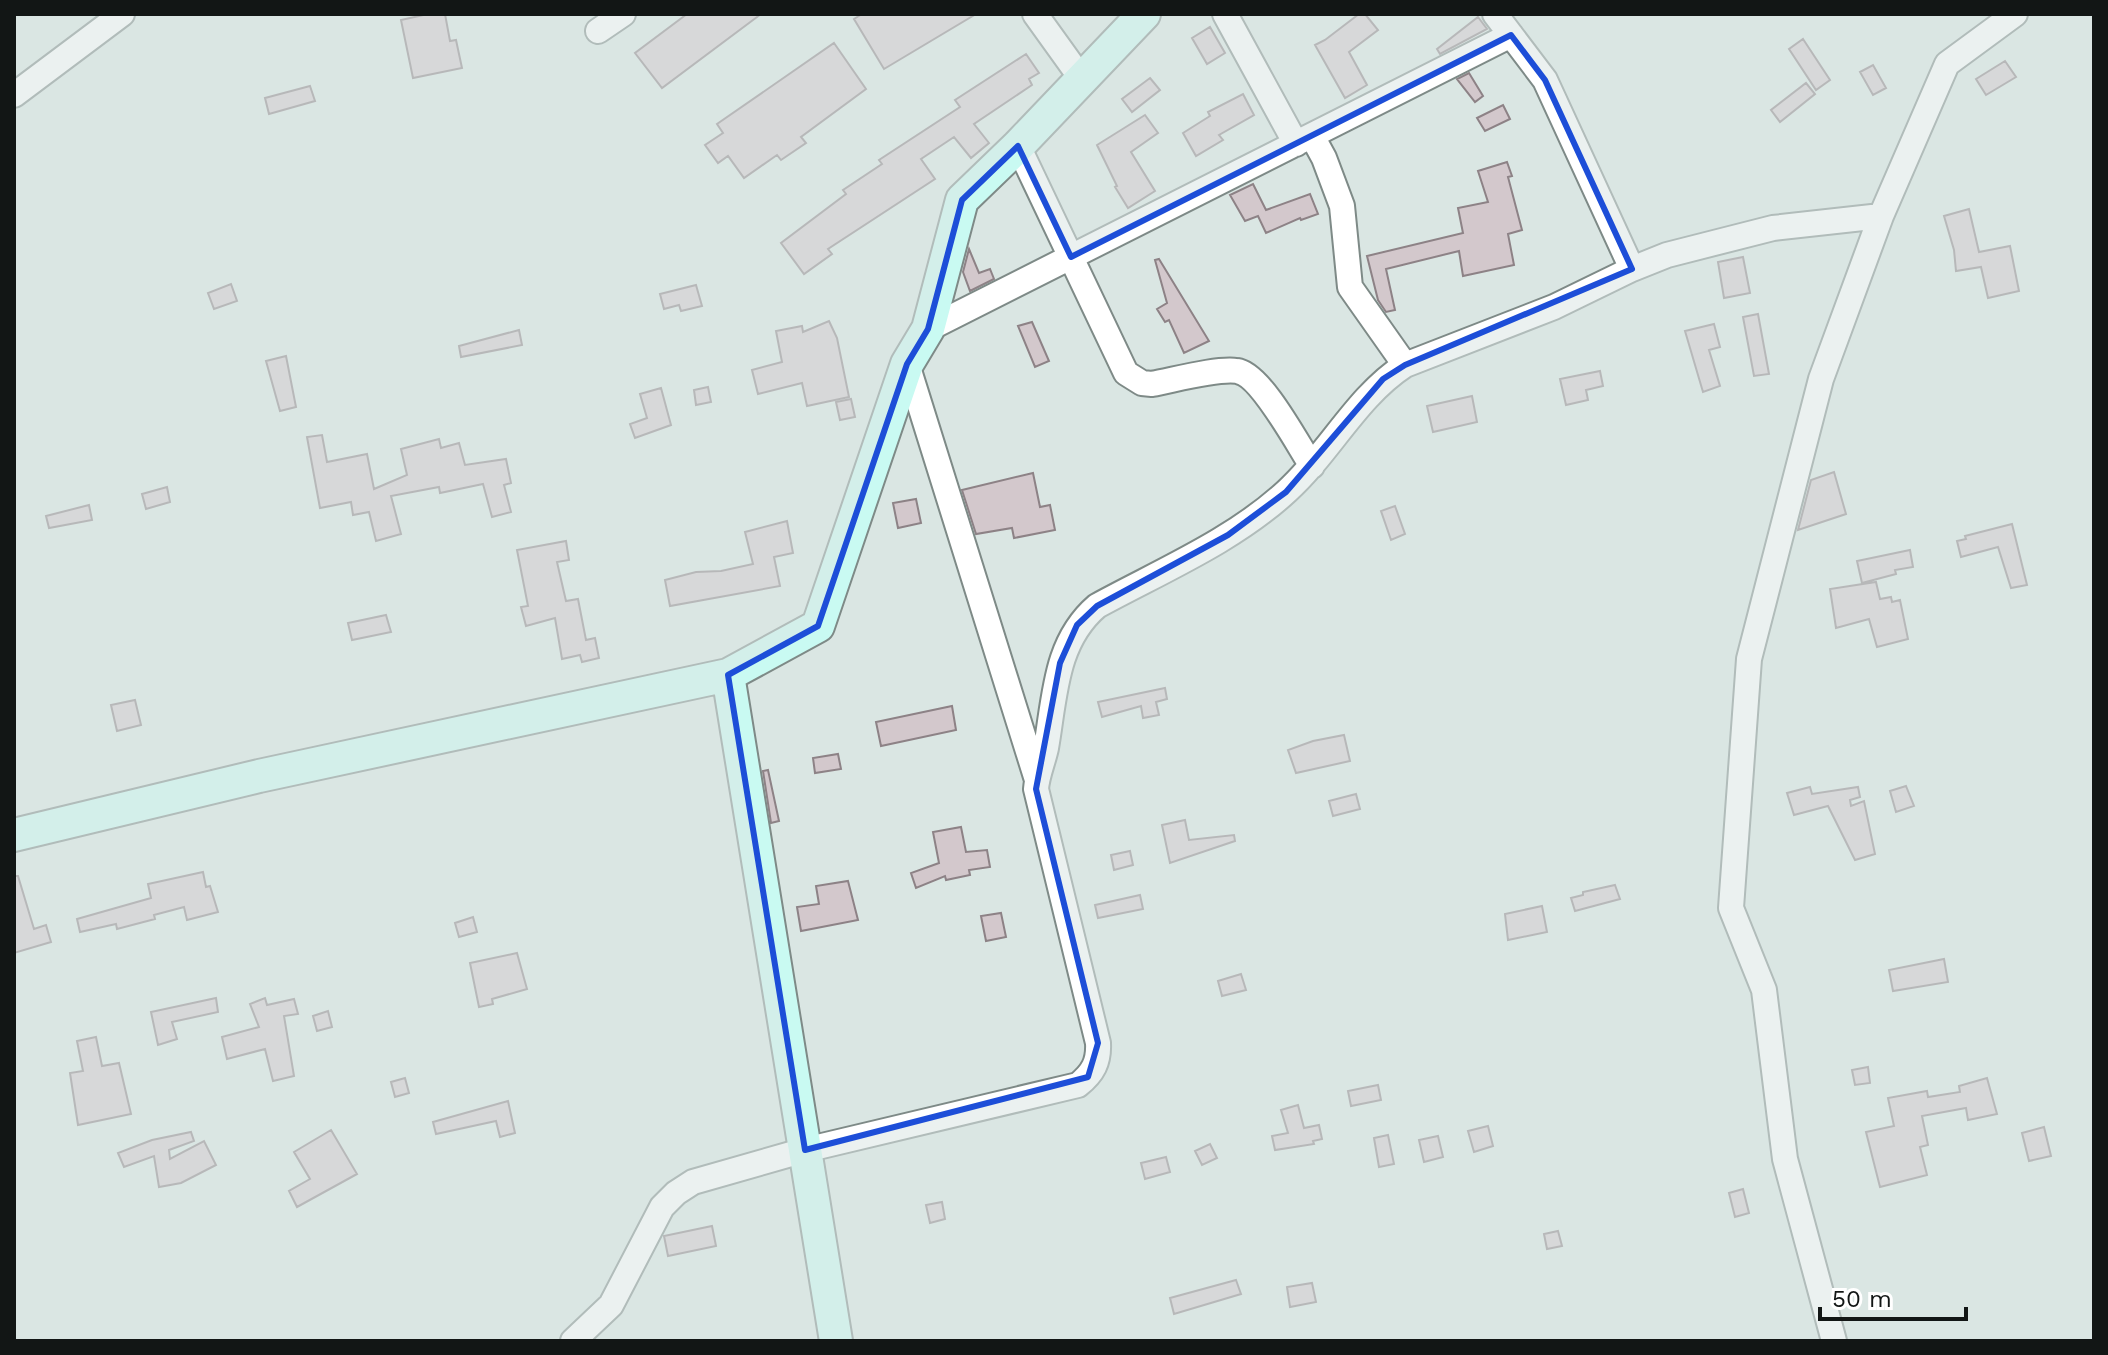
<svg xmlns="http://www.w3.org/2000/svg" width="2108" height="1355" font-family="'Work Sans',sans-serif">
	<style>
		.building { fill: #d3c8cc; stroke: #8d8286; stroke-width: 2 }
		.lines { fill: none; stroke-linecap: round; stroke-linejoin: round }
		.street-casing { stroke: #7e8a87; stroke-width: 28 }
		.secondary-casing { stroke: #7e8a87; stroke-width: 36 }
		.street { stroke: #fff; stroke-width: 24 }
		.secondary { stroke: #c9faf2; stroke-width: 32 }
		.marked { fill: none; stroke: #1d4ed8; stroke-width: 6; stroke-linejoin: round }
	</style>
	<rect width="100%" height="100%" fill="#dae6e3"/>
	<path class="building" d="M428 14H445L450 41 456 40 462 68 413 78 401 20Z
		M687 14H761L662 88 635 53Z
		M862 14H976L884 69 854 19Z
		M1359 14H1365L1378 30 1349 52 1367 85 1345 98 1315 45 1325 40Z
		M1478 17 1487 29 1440 54 1437 49Z
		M1210 27 1225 53 1207 64 1192 38Z
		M1803 39 1830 80 1816 90 1789 49Z
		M834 43 866 89 801 137 806 143 781 160 777 155 744 178 728 156 718 163 705 145 723 133 717 124Z
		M1026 54 1039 73 1029 79 1032 85 974 124 989 143 971 158 954 137 921 159 935 179 828 249 832 254 804 274 781 243 846 194 843 190 882 164 879 160 960 107 955 100Z
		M2005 61 2016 77 1986 95 1976 79Z
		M1873 65 1886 88 1873 95 1860 72Z
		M1469 73 1483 96 1475 102 1457 79Z
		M1150 78 1160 90 1132 112 1122 99Z
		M1806 83 1815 94 1780 122 1771 110Z
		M310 86 315 101 269 114 265 98Z
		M1243 94 1254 115 1219 135 1223 140 1196 156 1183 133 1210 116 1208 112Z
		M1503 105 1510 119 1485 131 1477 118Z
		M1145 115 1158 133 1131 152 1155 191 1128 208 1115 187 1117 186 1097 145Z
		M1507 162 1512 176 1508 177 1522 230 1508 234 1514 265 1463 276 1459 251 1386 269 1395 310 1386 312 1378 300 1367 256 1463 233 1458 208 1488 202 1478 171Z
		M1253 184 1266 210 1310 194 1318 214 1301 220 1300 218 1266 233 1258 216 1245 221 1230 195Z
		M1969 209 1979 252 2010 246 2019 291 1988 298 1981 267 1956 271 1954 250 1944 216Z
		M969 249 979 273 990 269 994 279 970 291 963 272Z
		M1743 257 1750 293 1724 298 1718 262Z
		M1159 259 1209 341 1184 353 1169 320 1165 322 1157 309 1167 303 1155 260Z
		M231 284 237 301 214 309 208 293Z
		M696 285 702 306 681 311 679 305 664 309 660 294Z
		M1758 314 1769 374 1754 376 1743 317Z
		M829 321 837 338 849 397 807 406 802 383 758 394 752 370 782 362 776 331 802 326 803 332Z
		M1032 322 1049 361 1035 367 1018 326Z
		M1714 324 1720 347 1709 350 1720 386 1703 392 1685 331Z
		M519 330 522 345 461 357 459 346Z
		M286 356 296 407 280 411 266 361Z
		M1600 371 1603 386 1586 390 1588 400 1566 405 1560 379Z
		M708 387 711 402 696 405 694 390Z
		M661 388 671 425 635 438 630 424 647 418 640 394Z
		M1472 396 1477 422 1433 432 1427 406Z
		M851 399 855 417 840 420 836 402Z
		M322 435 327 462 367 454 374 489 407 475 401 449 439 439 441 448 459 443 465 465 506 459 511 483 504 485 511 512 492 517 483 484 440 493 439 487 391 496 401 534 376 541 369 512 353 515 351 502 320 508 307 437Z
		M1834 472 1846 514 1798 530 1811 480Z
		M1033 473 1040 507 1050 505 1055 530 1014 538 1012 528 976 534 962 490Z
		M167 487 170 502 146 509 142 494Z
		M916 499 921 523 898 528 893 503Z
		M89 505 92 520 49 528 46 516Z
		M1395 506 1405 534 1391 540 1381 511Z
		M787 521 793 553 774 557 780 586 670 606 665 580 696 572 721 571 753 564 745 532Z
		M2012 524 2027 585 2011 588 1998 547 1961 557 1957 541 1966 539 1965 536Z
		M566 541 569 560 557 562 566 601 578 599 586 640 595 638 599 658 582 662 580 655 562 659 555 618 526 626 521 607 528 606 517 550Z
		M1910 550 1913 567 1895 570 1896 574 1862 583 1857 561Z
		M1876 582 1880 599 1891 597 1892 602 1900 600 1908 639 1877 647 1869 619 1836 628 1830 589Z
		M386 615 391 632 352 640 348 623Z
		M1165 688 1167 699 1156 702 1159 715 1143 718 1141 706 1102 717 1098 702Z
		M135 700 141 725 117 731 111 705Z
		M952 706 956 730 881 746 876 722Z
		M1344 735 1350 761 1296 773 1288 750 1313 741Z
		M838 754 841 769 815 773 813 758Z
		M768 770 779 821 771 823 763 771Z
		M1906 786 1914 806 1896 812 1890 791Z
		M1810 787 1812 794 1858 787 1860 797 1850 800 1851 806 1864 801 1875 854 1855 860 1828 806 1794 815 1787 793Z
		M1356 794 1360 809 1333 816 1329 801Z
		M1185 820 1189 840 1234 835 1235 841 1170 863 1162 825Z
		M961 827 966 852 987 850 990 867 969 870 970 875 946 880 945 876 916 888 911 873 939 863 933 832Z
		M1130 851 1133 865 1114 870 1111 855Z
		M203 872 206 887 210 886 218 912 187 920 184 907 154 915 155 919 117 929 116 924 80 932 77 919 151 898 148 884Z
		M14 876H18L34 929 46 925 51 942 14 953Z
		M848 881 858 920 801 931 797 907 819 904 816 886Z
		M1615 885 1620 899 1575 911 1571 898 1583 895V892Z
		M1140 895 1143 909 1098 918 1095 905Z
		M1542 906 1547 932 1508 940 1505 914Z
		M1001 913 1006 937 986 941 981 916Z
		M473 917 477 932 459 937 455 923Z
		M517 953 527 989 492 999 493 1004 479 1007 470 963Z
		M1944 959 1948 982 1893 991 1889 970Z
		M1241 974 1246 990 1222 996 1218 981Z
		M216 998 218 1012 172 1022 177 1039 158 1045 151 1012Z
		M265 998 267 1005 294 999 298 1014 284 1016 294 1076 273 1081 265 1049 227 1059 222 1037 259 1027 250 1004Z
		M328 1011 332 1027 317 1031 313 1016Z
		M96 1037 102 1066 119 1063 131 1114 78 1125 70 1073 83 1071 77 1041Z
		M1868 1067 1870 1083 1855 1085 1852 1070Z
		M405 1078 409 1093 395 1097 391 1082Z
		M1987 1078 1997 1114 1968 1120 1966 1108 1922 1116 1928 1145 1920 1147 1927 1175 1880 1187 1866 1132 1894 1126 1888 1098 1927 1091 1928 1097 1960 1092 1959 1086Z
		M1378 1085 1381 1100 1351 1106 1348 1091Z
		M508 1101 515 1133 500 1137 496 1121 436 1134 433 1122Z
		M1298 1105 1304 1128 1319 1125 1322 1139 1313 1141 1314 1144 1275 1150 1272 1136 1288 1133 1281 1110Z
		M1488 1126 1493 1146 1474 1152 1468 1131Z
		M2044 1127 2051 1156 2029 1161 2022 1133Z
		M331 1130 357 1174 297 1207 289 1191 310 1179 294 1152Z
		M191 1132 194 1141 169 1150 170 1159 204 1141 216 1165 181 1183 159 1187 154 1156 124 1167 118 1153 152 1140Z
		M1388 1135 1394 1164 1379 1167 1374 1138Z
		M1438 1136 1443 1157 1424 1162 1419 1140Z
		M1210 1144 1217 1158 1202 1165 1195 1151Z
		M1166 1157 1170 1172 1145 1179 1141 1163Z
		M1743 1189 1749 1213 1735 1217 1729 1193Z
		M942 1202 945 1219 930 1223 926 1205Z
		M712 1226 716 1246 668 1256 664 1236Z
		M1558 1231 1562 1246 1547 1249 1544 1234Z
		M1236 1280 1241 1294 1174 1314 1170 1298Z
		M1312 1283 1316 1302 1290 1307 1287 1287Z"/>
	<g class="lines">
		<g class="street-casing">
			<path id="street" d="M1035 14 1081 78
				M1225 14 1296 144
				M1495 14 1545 80 1632 269
				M598 31 623 14
				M14 95 122 14
				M1312 136 1324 158 1342 206 1350 287 1405 365
				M1018 146 1126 373 1142 383 1152 384C1174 380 1217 368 1237 371 1261 374 1298 445 1312 466
				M928 329 1511 35
				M907 364 1037 780
				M573 1341 611 1305 662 1207 676 1193 693 1182 805 1150 1078 1085C1093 1073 1099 1062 1098 1043L1036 789C1037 775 1043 762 1046 748 1055 696 1055 642 1097 606 1161 571 1233 541 1287 491 1330 452 1356 397 1405 365L1554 307 1632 269 1667 255 1773 228 1881 216
				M1834 1341 1785 1159 1764 990 1731 908 1749 659 1821 379 1881 216 1947 64 2015 14"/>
		</g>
		<g class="secondary-casing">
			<path id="secondary" d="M728 675 836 1341
				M14 835 259 776 728 675 818 626 907 364 928 329 962 200 1018 146 1144 14"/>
		</g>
		<use href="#street" class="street"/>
		<use href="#secondary" class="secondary"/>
	</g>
	<path d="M0 0H2108V1355H0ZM1511 35 1545 80 1632 269 1405 365 1383 379 1286 492 1228 535 1097 606 1077 625 1060 663 1036 789 1098 1043 1088 1077 805 1150 728 675 818 626 907 364 928 329 962 200 1018 146 1071 257Z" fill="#dae6e3" fill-opacity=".55" fill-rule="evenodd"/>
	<path class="marked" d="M1511 35 1545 80 1632 269 1405 365 1383 379 1286 492 1228 535 1097 606 1077 625 1060 663 1036 789 1098 1043 1088 1077 805 1150 728 675 818 626 907 364 928 329 962 200 1018 146 1071 257Z"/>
	<rect width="2108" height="1355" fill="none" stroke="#121615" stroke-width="32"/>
	<path d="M1820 1307v12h146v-12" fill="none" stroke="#121615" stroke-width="4"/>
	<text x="1832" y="1307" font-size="24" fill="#121615" stroke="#ffffff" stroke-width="6" paint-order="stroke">50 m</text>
</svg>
